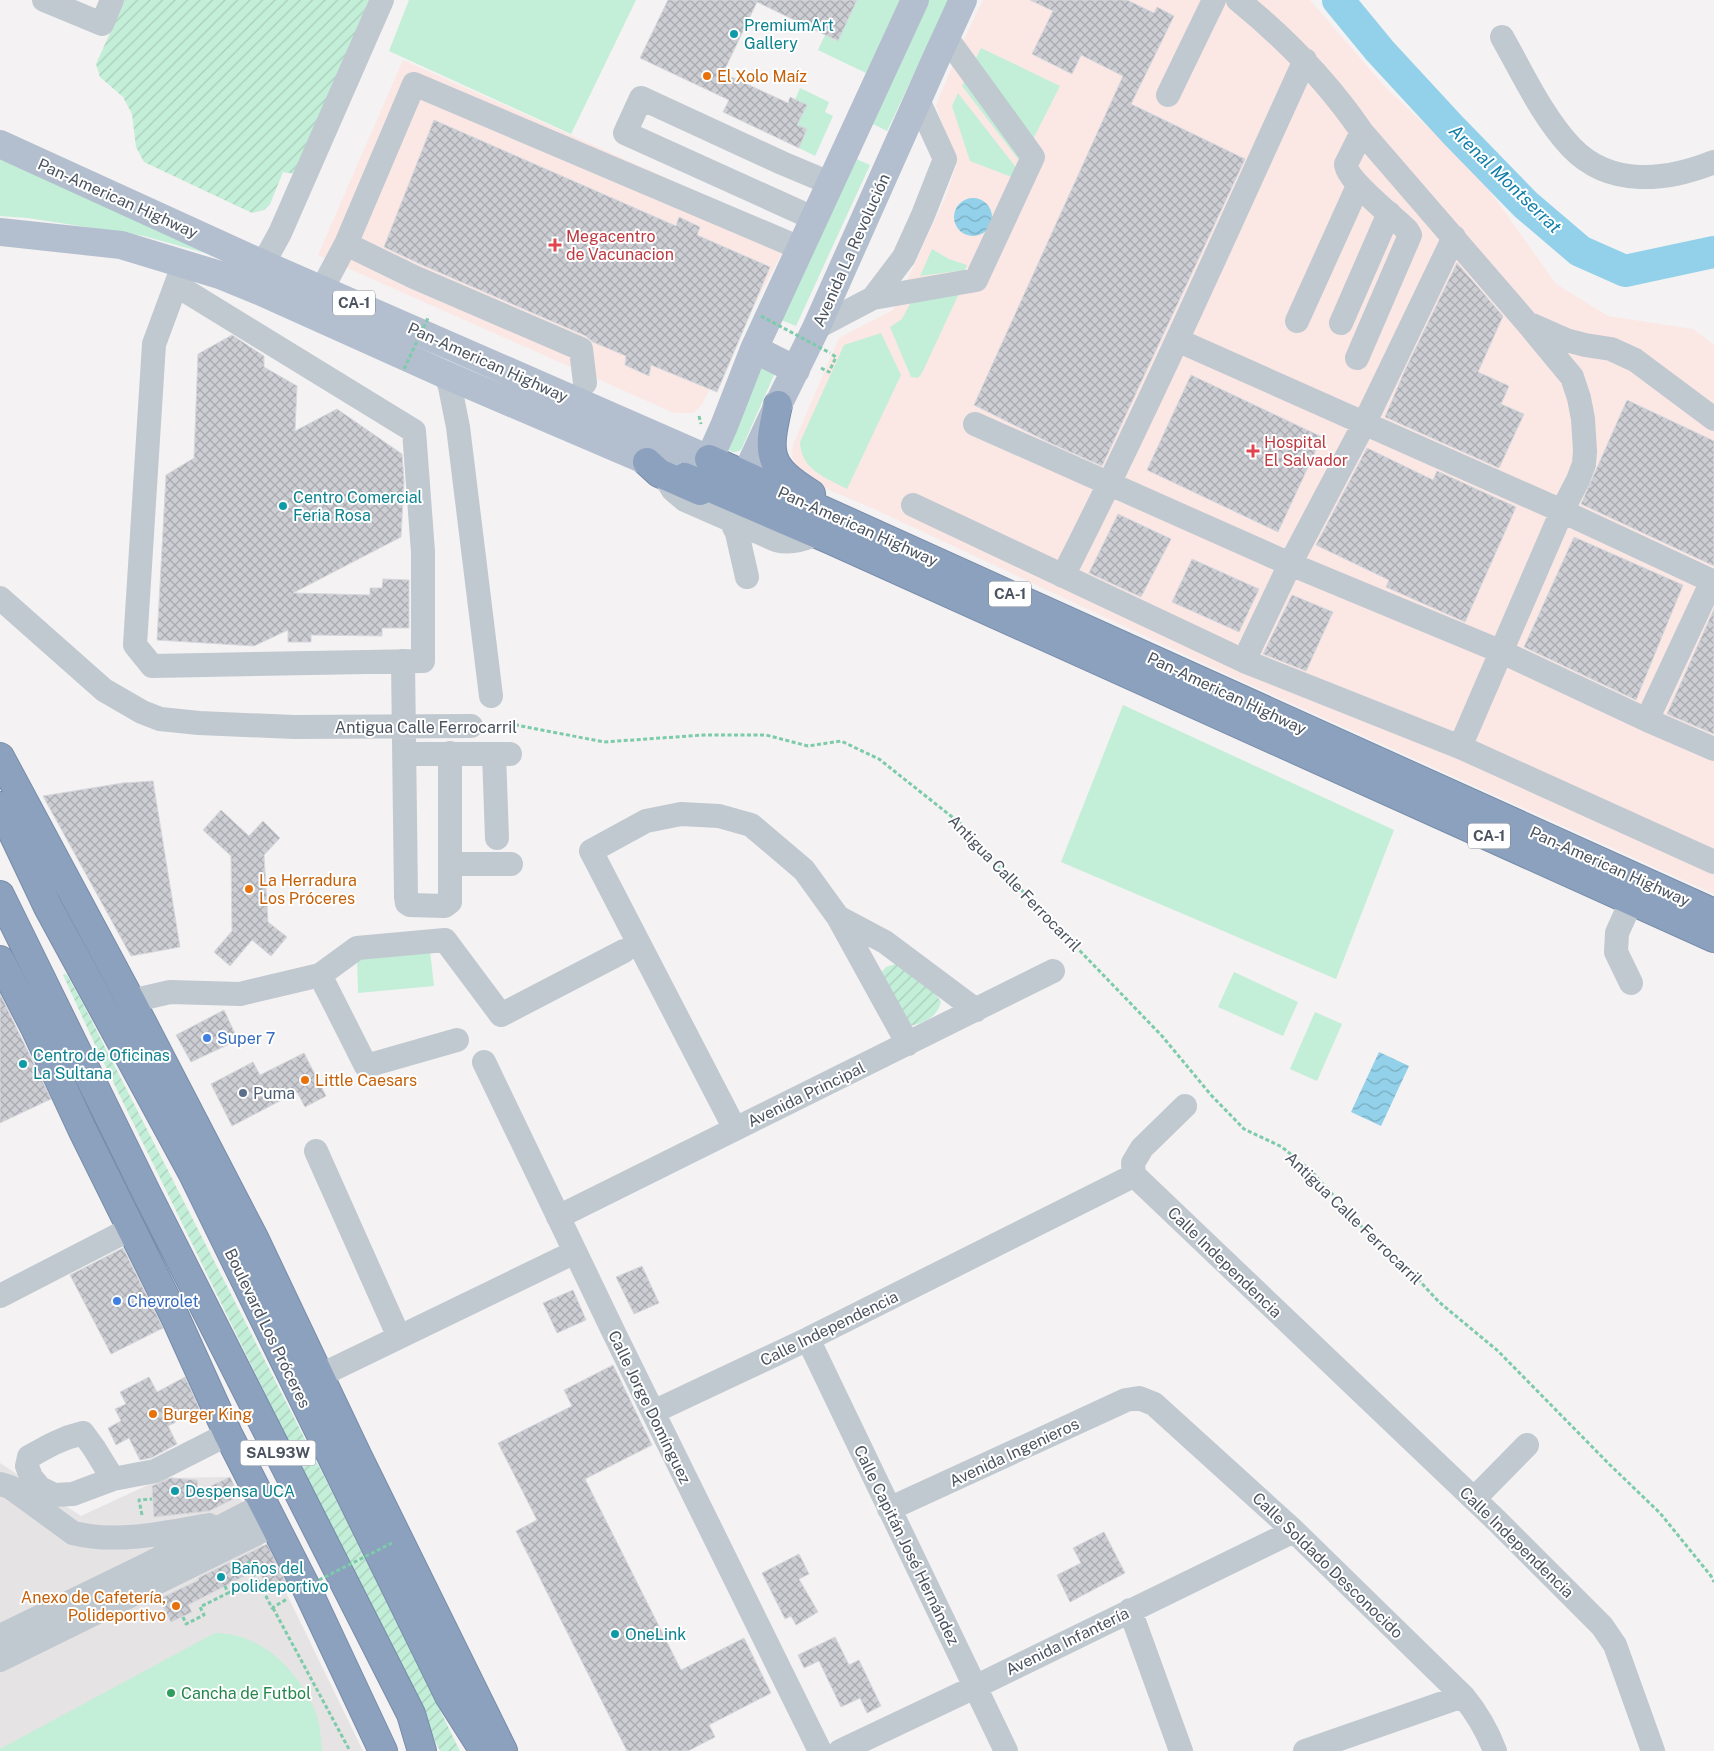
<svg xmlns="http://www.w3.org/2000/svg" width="1714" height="1751" font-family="'Public Sans',sans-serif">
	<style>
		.education { fill: #e5e3e4 }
		.medical { fill: #fbe8e5 }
		.grass { fill: #c3eed7 }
		.garden { fill: url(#garden-furrows) }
		.water { fill: url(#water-waves) }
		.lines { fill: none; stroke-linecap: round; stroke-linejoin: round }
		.river { stroke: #92d1e9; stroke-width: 32 }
		.building { fill: url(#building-cross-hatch); stroke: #d6d8dd }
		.highway-casing { stroke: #778caa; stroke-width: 30 }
		.path { stroke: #7ccbaa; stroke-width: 3; stroke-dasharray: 4 2.5; stroke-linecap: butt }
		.minor { stroke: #c0c8d0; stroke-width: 24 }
		.major { stroke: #b3bfcf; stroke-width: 28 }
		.highway { stroke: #8ca1be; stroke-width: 28 }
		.path-bridge { stroke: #7ccbaa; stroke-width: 3; stroke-dasharray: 4 2.5; stroke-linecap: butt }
		.culture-dot { fill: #0f9aa8; stroke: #fff; stroke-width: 2 }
		.food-dot { fill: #e8710a; stroke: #fff; stroke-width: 2 }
		.health-dot { fill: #e0444e; stroke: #fff; stroke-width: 2 }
		.shop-dot { fill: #3f7fe0; stroke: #fff; stroke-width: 2 }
		.service-dot { fill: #5c6f8a; stroke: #fff; stroke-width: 2 }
		.leisure-dot { fill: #2e9e5b; stroke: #fff; stroke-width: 2 }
		.labels { text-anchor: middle; stroke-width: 4; stroke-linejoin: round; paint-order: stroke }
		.shield { fill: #fff; stroke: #80878f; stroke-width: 1 }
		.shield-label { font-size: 15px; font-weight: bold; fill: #4a535f }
		.culture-label { font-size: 16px; fill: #0d838f; stroke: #fff; text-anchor: start }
		.food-label { font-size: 16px; fill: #c56008; stroke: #fff; text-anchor: start }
		.street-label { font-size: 16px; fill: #4a535f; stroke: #fff }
		.health-label { font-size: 16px; fill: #be3a42; stroke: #fff; text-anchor: start }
		.shop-label { font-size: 16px; fill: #366cbe; stroke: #fff; text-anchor: start }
		.service-label { font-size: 16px; fill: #4e5e75; stroke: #fff; text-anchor: start }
		.leisure-label { font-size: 16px; fill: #27864d; stroke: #fff; text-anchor: start }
		.water-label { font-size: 18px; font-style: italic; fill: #127fa9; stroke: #fff }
	</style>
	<defs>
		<pattern id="garden-furrows" width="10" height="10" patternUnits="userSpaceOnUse" patternTransform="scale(1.25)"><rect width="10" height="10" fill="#c3eed7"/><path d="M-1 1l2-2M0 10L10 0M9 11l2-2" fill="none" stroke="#a9cebb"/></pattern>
		<pattern id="water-waves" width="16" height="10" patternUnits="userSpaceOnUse" patternTransform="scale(1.25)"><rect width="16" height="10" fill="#92d1e9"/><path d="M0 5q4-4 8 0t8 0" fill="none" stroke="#79acc0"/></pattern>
		<pattern id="building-cross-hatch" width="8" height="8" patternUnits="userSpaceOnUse" patternTransform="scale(1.25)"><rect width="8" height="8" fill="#ccced4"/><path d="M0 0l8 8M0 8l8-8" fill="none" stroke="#a8aaaf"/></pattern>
	</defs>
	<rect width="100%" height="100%" fill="#f4f2f2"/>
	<path class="education" d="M0 1463 81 1516 163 1478 230 1477 363 1751H0Z"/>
	<path class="medical" d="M983 0H1310L1386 88 1478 174 1556 284 1608 316 1693 329 1714 345V894L1222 672 874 509 813 483 802 474 792 457 793 445 839 338 893 310 945 198 956 166 936 105 963 41Z
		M403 60 792 234 702 404 694 413H674L318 255Z"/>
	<path class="grass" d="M409 0H636L571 134 389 51Z
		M857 0H900L866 73 818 50 825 35 837 41Z
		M929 0H949L887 131 871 123Z
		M981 48 1060 86 1021 163 962 86Z
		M800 88 829 102 825 112 833 116 815 156 799 148 807 130 797 125 806 106 795 100Z
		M958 93 1018 170 1014 178 970 161 952 106Z
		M0 150 252 266 144 236 28 218 0 216Z
		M854 158 870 165 796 326 779 319Z
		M932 249 949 259 967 265 965 270 920 276Z
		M963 285 922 373 918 378 911 377 890 327 902 319 916 292Z
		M881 333 901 375 847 489C825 477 801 470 800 442L844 345Z
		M760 367 773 369 774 375 741 450C734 453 731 453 726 447Z
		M1123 705 1394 830 1336 979 1061 862Z
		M430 951 434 986 358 993 357 955Z
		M1234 972 1298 1002 1283 1036 1218 1007Z
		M1315 1012 1342 1024 1317 1081 1290 1069Z
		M215 1633C262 1633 299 1671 316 1713 320 1725 321 1738 322 1751H0V1749Z"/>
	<path class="garden" d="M125 0H369L295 174 283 172 270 204 264 210 252 213 144 162 136 147 132 114 123 97 100 77 96 64Z
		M895 964 924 977 941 1002C937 1017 924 1023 910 1026L879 975 886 967Z
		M65 974 67 975 82 1002 334 1496 460 1751H440L97 1049 64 977 63 975Z"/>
	<path class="water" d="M954 217a19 19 0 1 1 38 0a19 19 0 1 1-38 0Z
		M1379 1052 1409 1066 1381 1126 1351 1112Z"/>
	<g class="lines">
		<path class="river" d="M1338 0 1380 51 1453 130 1526 205 1580 251 1625 271 1714 252"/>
	</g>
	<path class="building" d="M668 0H857L838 41 757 2 723 73 788 103 790 97 807 105 797 125 807 129 799 148 723 112 729 100 640 58Z
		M1030 0H1127L1154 13 1157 7 1174 16 1131 104 1245 159 1102 466 1046 441 974 405 1123 76 1081 55 1072 74 1032 54 1053 11Z
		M434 120 676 226 679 217 700 227 697 235 770 267 717 392 651 365 649 376 625 365 626 356 593 342 586 336 420 264 384 247Z
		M1457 263 1503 316 1478 372 1509 386 1501 404 1524 414 1499 468 1385 417 1405 370Z
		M232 335 264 356V367L297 386 295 431 337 409 402 454 404 481 401 537 293 593 370 595V588H382L383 579 409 580V628H382V636L311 635V642H288V630L254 646 157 640 166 475 194 458 198 354Z
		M1191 375 1322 437 1278 532 1147 470Z
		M1627 400 1714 441V566L1581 504Z
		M1367 448 1433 480 1437 471 1516 507 1465 622 1386 587 1389 580 1316 545Z
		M1118 514 1171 539 1141 597 1089 573Z
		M1574 537 1683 585 1636 700 1524 647Z
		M1192 559 1259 589 1239 632 1172 602Z
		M1292 595 1333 612 1306 671 1263 654Z
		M1714 609V734L1667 714Z
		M153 781 180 947 131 956 43 796 123 783Z
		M221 810 249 836 263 821 280 838 264 855 268 922 287 937 271 956 252 940 230 966 214 952 232 931 231 856 203 830Z
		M0 994 51 1099 0 1123Z
		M224 1010 238 1040 191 1062 176 1035Z
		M304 1053 326 1096 305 1107 297 1092 232 1126 211 1084 253 1062 260 1075Z
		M123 1248 163 1328 111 1354 70 1275Z
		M642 1266 659 1303 634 1314 616 1277Z
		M573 1290 586 1320 557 1333 543 1303Z
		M613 1365 652 1445 585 1479 681 1670 744 1638 771 1693 709 1725 715 1737 688 1751H627L516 1531 537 1520 498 1443 572 1406 564 1390Z
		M149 1377 157 1392 185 1377 200 1410 168 1426 177 1444 151 1458 140 1460 129 1438 116 1445 108 1428 121 1421 115 1409 126 1404 120 1392Z
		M230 1477 239 1496 209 1511 154 1517 152 1486 171 1478 197 1480 198 1492Z
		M1104 1532 1125 1573 1070 1602 1057 1575 1081 1563 1073 1548Z
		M267 1544 289 1588 285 1590 283 1587 270 1594 258 1569 188 1605 192 1612 171 1622 159 1599 199 1580 198 1578Z
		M799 1554 809 1574 799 1579 818 1612 796 1625 791 1616 785 1619 762 1573Z
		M835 1637 849 1665 859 1660 881 1706 867 1713 860 1698 841 1707 819 1661 804 1668 798 1655Z"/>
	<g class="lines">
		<g class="highway-casing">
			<path id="highway" d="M778 405C767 454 766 466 811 494
				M709 459 1714 913
				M647 462 659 473 700 491
				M685 477 831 540 1714 938
				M0 757 131 1001 254 1238 358 1457 503 1751
				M0 806 48 907 192 1172 449 1696 484 1751
				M0 895 146 1192 411 1714 422 1751
				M0 960 35 1028 82 1129 176 1319 228 1434 306 1587 383 1751"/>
		</g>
		<path class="path" d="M821 368 829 372 836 357 830 353
			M699 416 701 424
			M489 725 511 724 604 742 704 735H766L808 746 841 741 879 759 961 824 1004 872 1162 1036 1211 1095 1244 1129 1282 1147 1312 1172 1373 1239 1404 1264 1439 1302 1498 1351 1610 1465 1660 1513 1711 1576 1714 1582
			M142 1515 139 1500 152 1499
			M248 1561 272 1608 287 1599
			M225 1586 228 1593 257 1579
			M273 1608 350 1751
			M183 1617 186 1624 204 1615 200 1607 228 1593"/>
		<path class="minor" d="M44 0 102 24 112 0
			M1238 0C1285 38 1327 81 1362 132L1528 324 1572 377 1579 398 1583 419 1585 451 1584 464 1578 480 1562 511 1460 747
			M1502 37C1523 74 1542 116 1571 147 1610 188 1667 181 1714 162
			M1168 95 1214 0
			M815 219 625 133 641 98 782 163 832 184
			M346 244 414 277 581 349 585 383
			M263 264 280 233 382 0
			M176 285 414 431 423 552V661L152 666 135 645 154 344 184 263
			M322 289 346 244 414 84 800 248
			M873 298 976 280 1033 157 946 37
			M1297 321 1358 186
			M1341 323 1389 213
			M1532 325 1566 340 1585 345 1611 349 1635 360 1714 419
			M816 328 873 298 904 257 923 215 945 159 918 100
			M1177 340 1562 511 1714 582
			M1357 358 1410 235 1407 230C1394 217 1346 180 1346 164L1362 132
			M446 375 450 387 458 427 491 696
			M975 424 1290 564 1502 652 1647 720 1714 749
			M665 477 673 490 685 500 776 540C788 543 797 542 809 537
			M913 505 1244 661 1460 747 1714 862
			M731 521 737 533 747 577
			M1063 576C1149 407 1226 233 1305 60
			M0 598 104 690 142 712 160 719 199 723 294 727 471 726
			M403 661 406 897 407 903 410 905 445 906 450 902V753
			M1244 661 1290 564 1365 422 1454 237
			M1647 720 1712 581
			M405 754H510
			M494 754 497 838
			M450 864H511
			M838 917 885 942 976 1010
			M320 975 357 948 445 940 501 1015 624 951
			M1631 983 1616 952 1617 933 1639 884
			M131 1001 170 992 240 994 320 975 366 1066 457 1040
			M484 1062 616 1337 820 1751
			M735 1129 591 851 646 821 681 814 719 816 751 825 804 870 838 917 908 1044
			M316 1151 399 1337
			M1134 1177 1133 1163 1142 1148 1185 1106
			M558 1217 1053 971
			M0 1296 132 1228
			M808 1339 1006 1751
			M319 1376 575 1252
			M653 1412 808 1339 1129 1178H1137L1497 1521 1602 1626 1615 1645 1653 1751
			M113 1479 94 1448 83 1433C62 1438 48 1446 29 1457L27 1466 31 1477 40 1488 54 1495 73 1494 113 1479 155 1471 228 1434
			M0 1484 10 1487 73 1533C117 1544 165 1533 209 1525
			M1474 1499 1527 1445
			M889 1509 1126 1400 1139 1398 1154 1404 1294 1531 1463 1696C1477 1713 1487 1730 1495 1751
			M1130 1610 1181 1751
			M0 1636 148 1564 263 1505
			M0 1660 274 1525
			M840 1751 975 1687 1294 1531
			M1305 1751 1463 1696"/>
		<path class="major" d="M0 144 263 264 709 459
			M0 232 121 245 220 275 259 291 446 375 670 471
			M754 349 796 370
			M702 475 724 426 754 349 915 0
			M736 496 778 405 816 328 935 61 963 0"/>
		<use href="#highway" class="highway"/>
		<path class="path-bridge" d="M761 316 830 353
			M404 369 429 316
			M319 1580 392 1543"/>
	</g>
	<g class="culture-dot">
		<circle cx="734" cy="34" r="5"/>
		<circle cx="283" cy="506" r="5"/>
		<circle cx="23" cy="1064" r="5"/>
		<circle cx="175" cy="1491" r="5"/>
		<circle cx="221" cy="1577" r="5"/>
		<circle cx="615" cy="1634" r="5"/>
	</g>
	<g class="food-dot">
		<circle cx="707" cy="76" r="5"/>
		<circle cx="249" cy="889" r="5"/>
		<circle cx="305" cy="1080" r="5"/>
		<circle cx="153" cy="1414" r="5"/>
		<circle cx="176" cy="1606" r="5"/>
	</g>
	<g class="health-dot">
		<path d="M552.5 237.5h5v5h5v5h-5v5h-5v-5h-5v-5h5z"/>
		<path d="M1250.5 443.5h5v5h5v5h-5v5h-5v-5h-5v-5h5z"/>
	</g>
	<g class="shop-dot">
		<circle cx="207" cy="1038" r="5"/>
		<circle cx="117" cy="1301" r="5"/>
	</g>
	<circle class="service-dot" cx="243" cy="1093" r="5"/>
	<circle class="leisure-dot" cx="171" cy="1693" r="5"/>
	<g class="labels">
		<g class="shield">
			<rect x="333" y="290.5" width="42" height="25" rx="4"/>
			<rect x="989" y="581.5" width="42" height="25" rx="4"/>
			<rect x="1468" y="823.5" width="42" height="25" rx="4"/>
			<rect x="240.5" y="1440.5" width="75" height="25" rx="4"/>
		</g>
		<g class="shield-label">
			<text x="354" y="308">CA-1</text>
			<text x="1010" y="599">CA-1</text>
			<text x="1489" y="841">CA-1</text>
			<text x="278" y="1458">SAL93W</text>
		</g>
		<g class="culture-label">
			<text x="744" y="31">PremiumArt<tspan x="744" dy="18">Gallery</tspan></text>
			<text x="293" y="503">Centro Comercial<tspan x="293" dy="18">Feria Rosa</tspan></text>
			<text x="33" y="1061">Centro de Oficinas<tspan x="33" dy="18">La Sultana</tspan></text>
			<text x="185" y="1497">Despensa UCA</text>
			<text x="231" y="1574">Baños del<tspan x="231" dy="18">polideportivo</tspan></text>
			<text x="625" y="1640">OneLink</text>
		</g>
		<g class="food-label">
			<text x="717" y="82">El Xolo Maíz</text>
			<text x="259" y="886">La Herradura<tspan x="259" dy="18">Los Próceres</tspan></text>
			<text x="315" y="1086">Little Caesars</text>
			<text x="163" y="1420">Burger King</text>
			<text x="166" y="1603" text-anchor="end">Anexo de Cafetería,<tspan x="166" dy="18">Polideportivo</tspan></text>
		</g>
		<g class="street-label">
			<text transform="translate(118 198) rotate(24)" y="6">Pan-American Highway</text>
			<text transform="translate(851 250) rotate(-66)" y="6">Avenida La Revolución</text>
			<text transform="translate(488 362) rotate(24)" y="6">Pan-American Highway</text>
			<text transform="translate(858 526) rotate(24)" y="6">Pan-American Highway</text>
			<text transform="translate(1227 693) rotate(25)" y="6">Pan-American Highway</text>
			<text x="426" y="733">Antigua Calle Ferrocarril</text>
			<text transform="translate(1610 866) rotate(24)" y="6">Pan-American Highway</text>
			<text transform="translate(1015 883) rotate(46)" y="6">Antigua Calle Ferrocarril</text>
			<text transform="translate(806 1094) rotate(-26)" y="6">Avenida Principal</text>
			<text transform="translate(1354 1218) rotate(44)" y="6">Antigua Calle Ferrocarril</text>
			<text transform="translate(1225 1262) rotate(44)" y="6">Calle Independencia</text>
			<text transform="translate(268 1328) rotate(64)" y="6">Boulevard Los Próceres</text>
			<text transform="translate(829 1328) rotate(-26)" y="6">Calle Independencia</text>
			<text transform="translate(650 1407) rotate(64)" y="6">Calle Jorge Domínguez</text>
			<text transform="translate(1014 1452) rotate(-25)" y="6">Avenida Ingenieros</text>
			<text transform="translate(1517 1542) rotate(44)" y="6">Calle Independencia</text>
			<text transform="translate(907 1545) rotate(64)" y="6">Calle Capitán José Hernández</text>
			<text transform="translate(1328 1565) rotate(44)" y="6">Calle Soldado Desconocido</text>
			<text transform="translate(1067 1641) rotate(-26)" y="6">Avenida Infantería</text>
		</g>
		<g class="health-label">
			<text x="566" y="242">Megacentro<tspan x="566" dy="18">de Vacunacion</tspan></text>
			<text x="1264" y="448">Hospital<tspan x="1264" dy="18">El Salvador</tspan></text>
		</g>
		<g class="shop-label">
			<text x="217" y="1044">Super 7</text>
			<text x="127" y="1307">Chevrolet</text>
		</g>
		<g class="service-label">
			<text x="253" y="1099">Puma</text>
		</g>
		<g class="leisure-label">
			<text x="181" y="1699">Cancha de Futbol</text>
		</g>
		<g class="water-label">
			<text transform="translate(1505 179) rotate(44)" y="6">Arenal Montserrat</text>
		</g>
	</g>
</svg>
